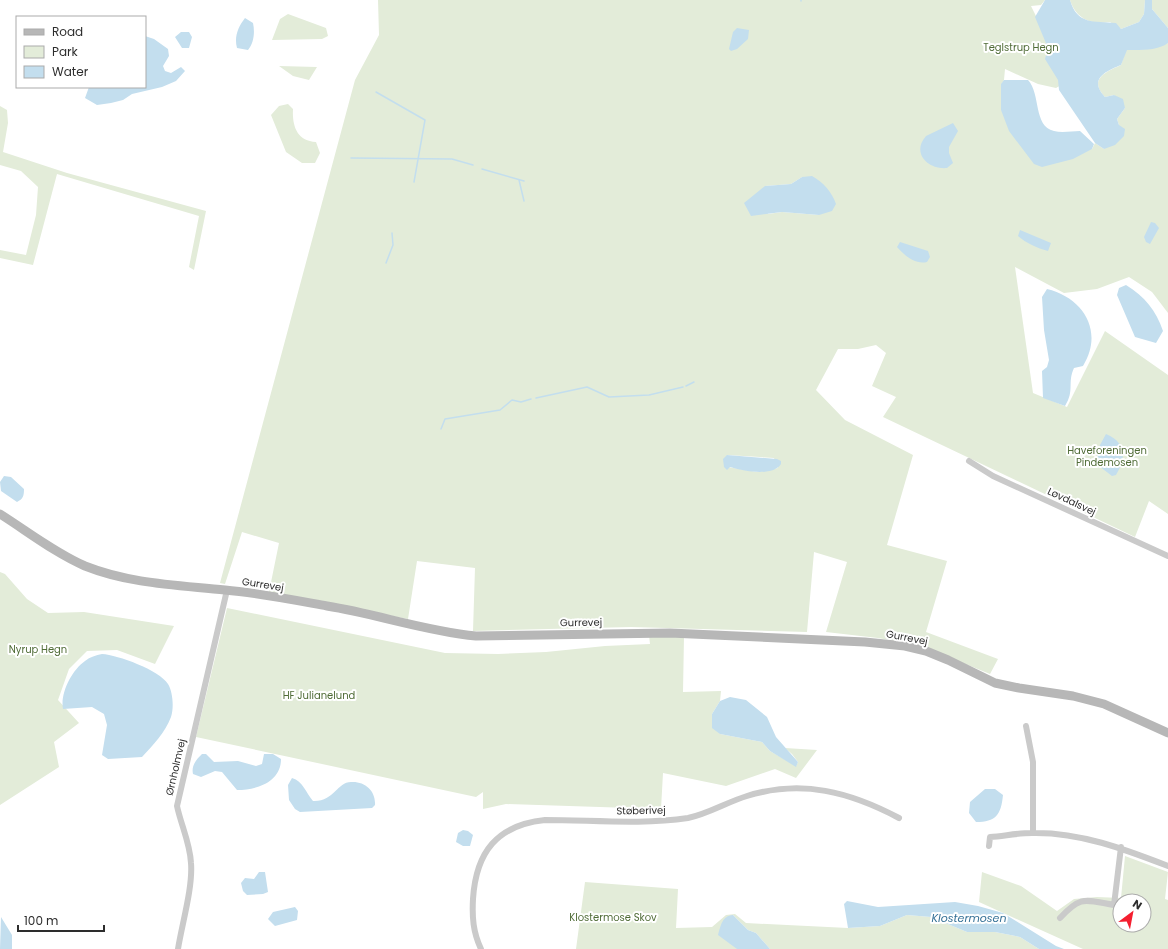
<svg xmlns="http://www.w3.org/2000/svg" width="1168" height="949" font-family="Poppins,sans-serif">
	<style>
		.green { fill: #e3ecd9; fill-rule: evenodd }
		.water { fill: #c3deee }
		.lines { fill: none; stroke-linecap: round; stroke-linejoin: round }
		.stream { stroke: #c3deee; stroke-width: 1.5 }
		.street { stroke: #cacaca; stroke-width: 6 }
		.secondary { stroke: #b7b7b7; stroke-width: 9 }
		.labels { text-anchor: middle; stroke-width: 4; stroke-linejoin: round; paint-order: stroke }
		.park-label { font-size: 10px; fill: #506c37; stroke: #fff }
		.street-label { font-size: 10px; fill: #2d2d2d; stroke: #fff }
		.water-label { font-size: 11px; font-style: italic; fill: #347096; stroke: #fff }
	</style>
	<rect width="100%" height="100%" fill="#fff"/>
	<path class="green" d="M378 0H1045L1041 5 1031 6 1068 81 1056 88 1038 84 1005 69 1004 80 1001 85V110L1092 149 1095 143 1104 149 1119 125 1117 119 1125 108 1114 95 1105 97C1088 79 1106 72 1121 65L1126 50H1138L1168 43V313L1152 292 1129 277 1097 289 1064 293 1015 267 1033 393 1067 407 1105 331 1168 375V514L1149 501 1135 537 883 417 896 397 872 386 886 353 876 345 858 349H838L816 390 845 420 913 455 887 545 947 561 926 632 998 659 990 674 919 645 878 638 826 632 847 562 814 552 807 632 631 627 473 631 475 568 417 561 408 619 269 592 279 543 242 532 225 584 220 583 355 80 379 35ZM802 177 819 215 782 212 768 214 765 186 791 184ZM727 455 774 458 778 468 757 472 728 467Z
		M1070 0H1145L1144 14 1139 22 1121 29 1110 22C1091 25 1076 19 1070 0Z
		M1152 0H1168V28L1152 9Z
		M288 14 326 28 328 36 322 39 272 40 280 19Z
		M279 66 317 67 309 80 293 76Z
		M288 104 293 109C292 126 297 141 316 142L320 153 315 163H302L286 152 271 115 279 106Z
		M0 106 7 110 8 123 3 152 67 173 206 211 194 270 189 267 199 216 57 174 33 265 0 258V250L26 255 36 215 38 187 21 171 0 165Z
		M0 572 5 574 27 599 48 613 84 612 174 626 155 664 117 650 87 651 69 669 58 700 79 723 54 742 59 767 0 805Z
		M227 608 445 653 498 654 546 652 605 646 650 644 649 635 684 636 683 692 721 691 720 701 712 714 720 734 762 742 770 751 796 766 798 762 792 754 785 748 817 750 796 778 775 769 726 786 663 773 661 809 506 804 483 809V792L476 797 196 737Z
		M1125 856 1168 872 1165 899 1168 900V949H1083L979 902 982 872 1021 886 1057 911 1074 899 1097 897 1121 898ZM1120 901H1144V925H1120Z
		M585 882 678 889 676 928 712 927 726 915 735 914 746 923 848 928 880 926 907 915 931 917 967 932H995L1020 937 1039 949H770L756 933 748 930 733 915 737 949H576Z"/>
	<path class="water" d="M1045 0H1070C1077 25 1094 21 1116 23L1121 29 1139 22 1144 14 1145 0H1152V9L1168 28V43C1157 51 1140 50 1127 50L1121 65C1106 71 1088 79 1105 97L1114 95 1123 99 1125 108 1117 119 1119 125 1125 129 1124 136 1115 145 1104 149 1095 143 1059 90 1058 80 1045 59 1048 48 1035 17Z
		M245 18 253 23C255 32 254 43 248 50L237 48C234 37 238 27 245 18Z
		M737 28 749 30 748 39 737 49 731 51 729 49 733 32Z
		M181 32H189L192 37 189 48H182L175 37Z
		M145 36 154 39 168 49 169 56 163 66 165 71 171 73 181 67 185 71 176 81 162 87 132 94 123 100 111 103 97 105 85 98 89 87H145Z
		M1004 80H1028C1041 94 1033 126 1054 131 1062 133 1072 131 1080 131L1094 144 1092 149 1073 159 1042 167 1034 164 1009 131 1001 110V84Z
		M953 123 958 131 949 147V153L953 163 947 168C928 170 911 153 926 136Z
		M812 176C823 182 832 192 836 204L832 211 819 215 782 212 751 216 744 203 765 186 791 184 802 177Z
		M1151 222 1155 223 1159 228 1150 244 1146 242 1144 237Z
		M1020 230 1051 243 1048 251C1037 248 1026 243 1018 236Z
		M900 242 928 251 930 257 927 262C915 265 904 255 897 247Z
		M1126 285C1145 297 1156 310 1163 331L1156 343 1135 337 1117 295 1119 288Z
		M1047 289C1084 298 1104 332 1083 366L1074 368C1067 383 1075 390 1065 406L1043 398 1042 371 1047 367 1049 360 1044 330 1042 297Z
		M1106 434C1127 443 1126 458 1116 475L1112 476 1095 463 1100 445Z
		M727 455 777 459 781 461V464C773 477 743 471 730 467L727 470 724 467 723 459Z
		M4 476 11 477 24 489C24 496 23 499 17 502L1 491 0 482Z
		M102 654C118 655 159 670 168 684 173 692 174 708 171 717 165 733 153 745 142 757L108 759 102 755 107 725 104 714 92 707 63 709C60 693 72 670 85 661 90 657 96 655 102 654Z
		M730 697 746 700 767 717 776 737 798 762 796 767 770 751 762 742 720 734 712 728V714L720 701Z
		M202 754H206L214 762 238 761 256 766 262 764 264 754H273L281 759C281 782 257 790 237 790L222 772 215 771 201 777 193 774C191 765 197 759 202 754Z
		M292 778C303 781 306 793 313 801 334 802 337 782 351 782 365 781 376 791 375 805L372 808 300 812 295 809 289 800 288 785Z
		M985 789H995L1003 795C1001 815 996 822 976 822L969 813 970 802Z
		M463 830 468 831 473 835 470 846H463L456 842 458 833Z
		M259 872H265L268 892 263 894 247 895 243 891 241 883 245 878 254 879Z
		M847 901 878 907 955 902 978 906 1003 913 1056 946 1064 949H1039L1020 937 995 932H967L931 917 907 915 880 926 848 928 844 904Z
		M295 907 298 911 297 920 275 926 268 919 273 912Z
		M733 915 748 930 756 933 770 949H737L718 935C721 925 722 916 733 915Z
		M1 917 12 935V949H0Z"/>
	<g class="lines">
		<path class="stream" d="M801 1V0
			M376 92 425 120 414 182
			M351 158 452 159 473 165
			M482 169 524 181
			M519 180 524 201
			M386 263 393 245 392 233
			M686 386 694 382
			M536 398 587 387 609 397 649 395 683 387
			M441 429 445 419 500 410 512 400 521 402 531 399"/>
		<path class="street" d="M969 461 993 476 1168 556
			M1026 726 1033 762V833
			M989 846 990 837C1004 836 1018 833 1032 833 1080 832 1124 849 1168 866
			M1060 918C1081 895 1085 900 1114 905L1121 847
			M178 949C182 924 193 887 191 863 190 843 181 825 177 806L227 590
			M481 949C473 932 472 917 473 899 476 852 497 825 545 820 592 820 641 825 688 818 708 814 727 802 747 796 802 779 850 792 899 818"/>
		<path class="secondary" d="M0 514C27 531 55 553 85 566 130 584 178 585 225 590 259 593 294 600 327 606 377 614 425 631 476 636L670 633 865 642 905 646 926 651 948 660 995 683 1019 688 1073 696 1104 704 1168 733"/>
	</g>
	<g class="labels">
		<g class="park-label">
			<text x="1021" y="51">Teglstrup Hegn</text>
			<text x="1107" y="454">Haveforeningen<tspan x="1107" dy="12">Pindemosen</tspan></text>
			<text x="38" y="653">Nyrup Hegn</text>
			<text x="319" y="699">HF Julianelund</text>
			<text x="613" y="921">Klostermose Skov</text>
		</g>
		<g class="street-label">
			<text transform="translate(1072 501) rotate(25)" y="4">Løvdalsvej</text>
			<text transform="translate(263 584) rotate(9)" y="4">Gurrevej</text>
			<text transform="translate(581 622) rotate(-1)" y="4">Gurrevej</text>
			<text transform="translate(907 637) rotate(11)" y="4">Gurrevej</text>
			<text transform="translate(175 767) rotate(-77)" y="4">Ørnholmvej</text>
			<text transform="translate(641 810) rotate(-1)" y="4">Støberivej</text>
		</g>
		<g class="water-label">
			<text x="969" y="922">Klostermosen</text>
		</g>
	</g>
	<rect x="16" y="16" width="130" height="72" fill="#ffffff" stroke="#ababab"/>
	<rect x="24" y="29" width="20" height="6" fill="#b7b7b7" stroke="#ababab"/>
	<text x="52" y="36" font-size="12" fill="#2d2d2d">Road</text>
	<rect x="24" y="46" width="20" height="12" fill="#e3ecd9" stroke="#ababab"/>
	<text x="52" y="56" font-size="12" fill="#2d2d2d">Park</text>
	<rect x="24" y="66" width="20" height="12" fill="#c3deee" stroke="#ababab"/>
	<text x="52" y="76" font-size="12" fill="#2d2d2d">Water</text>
	<g transform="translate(1132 913) rotate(32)"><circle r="19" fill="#ffffff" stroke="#ababab"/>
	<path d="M0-3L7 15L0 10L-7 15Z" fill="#f41f30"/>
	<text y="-6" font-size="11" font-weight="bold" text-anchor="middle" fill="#2d2d2d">N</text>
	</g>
	<path d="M18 925v6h86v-6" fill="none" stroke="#2d2d2d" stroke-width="2"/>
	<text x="24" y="925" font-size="12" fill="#2d2d2d" stroke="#ffffff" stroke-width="3" paint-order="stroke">100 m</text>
</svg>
